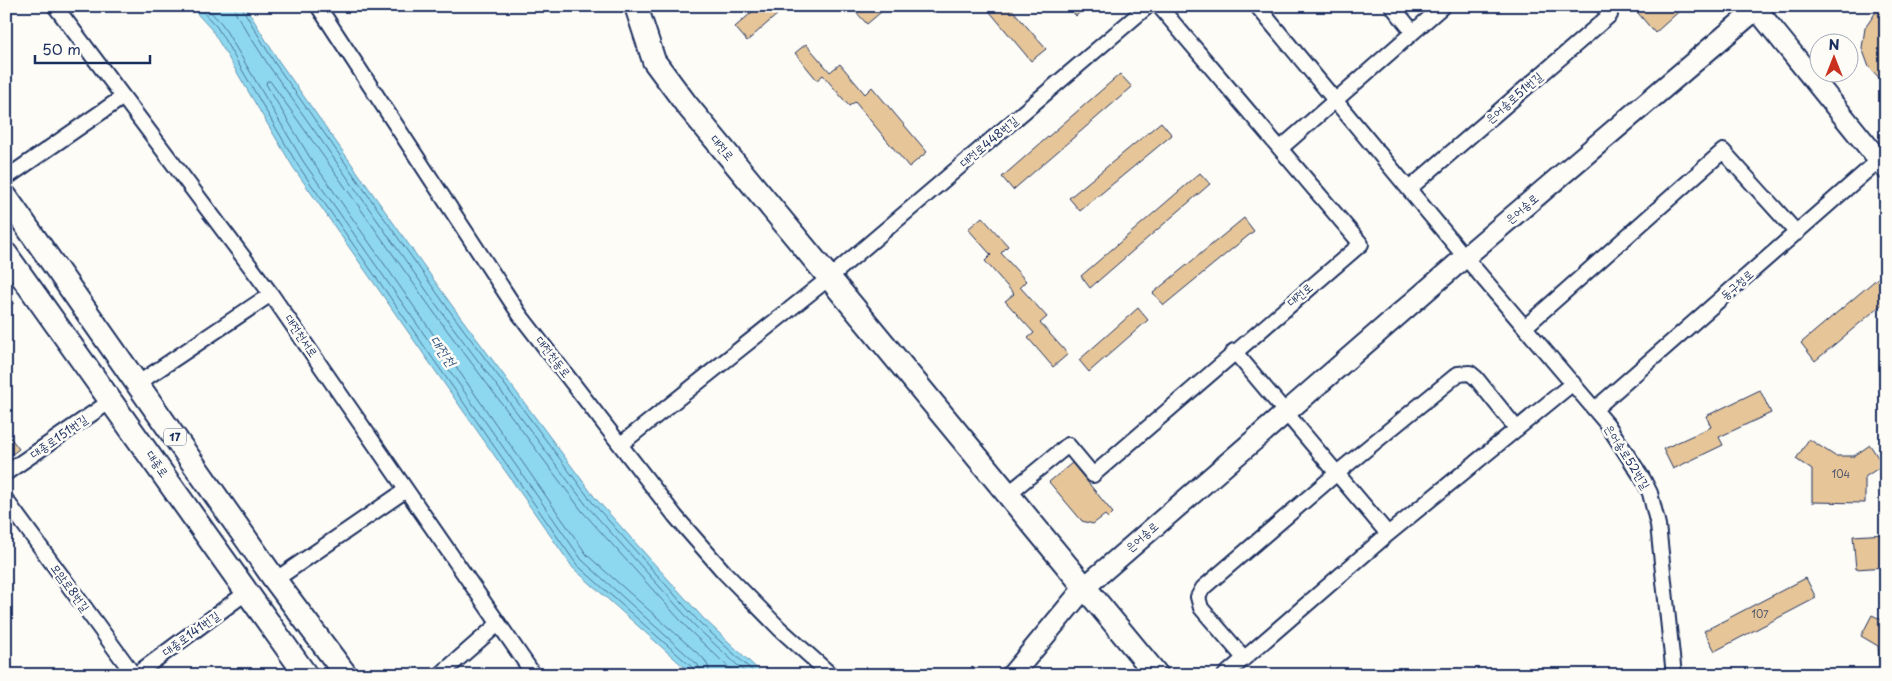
<svg xmlns="http://www.w3.org/2000/svg" width="1892" height="681" font-family="'Playpen Sans','Poor Story',sans-serif">
	<style>
		.water { fill: #8ed8ef; stroke: #6094b5 }
		.lines { fill: none; stroke-linecap: round; stroke-linejoin: round }
		.shore { stroke: #497398; stroke-width: 1 }
		.building { fill: #e6c598; stroke: #1b2f5e }
		.street-casing { stroke: #1b2f5e; stroke-width: 18 }
		.secondary-casing { stroke: #1b2f5e; stroke-width: 24 }
		.primary-casing { stroke: #1b2f5e; stroke-width: 26 }
		.street { stroke: #fdfcf7; stroke-width: 14 }
		.secondary { stroke: #fdfcf7; stroke-width: 20 }
		.primary { stroke: #fdfcf7; stroke-width: 22 }
		.labels { text-anchor: middle; stroke-width: 5; stroke-linejoin: round; paint-order: stroke }
		.number-label { font-size: 10px; fill: #4e546c }
		.shield { fill: #fdfcf7; stroke: #5f6c8c; stroke-width: 1 }
		.shield-label { font-size: 11px; font-weight: bold; fill: #1b2f5e }
		.street-label { font-size: 12px; fill: #1b2f5e; stroke: #fdfcf7 }
		.water-label { font-size: 14px; font-style: italic; fill: #385982; stroke: #fdfcf7 }
	</style>
	<rect width="100%" height="100%" fill="#fdfcf7"/>
	<filter id="ink" filterUnits="userSpaceOnUse"><feTurbulence type="fractalNoise" baseFrequency=".02" numOctaves="2"/><feDisplacementMap in="SourceGraphic" scale="10" xChannelSelector="R" yChannelSelector="G"/><feConvolveMatrix kernelMatrix="1 2 1 2 8 2 1 2 1" color-interpolation-filters="sRGB"/></filter>
	<g filter="url(#ink)">
		<path class="water" d="M190 6H245L278 60 453 307 596 499 703 618 764 675H693L573 568 293 167 212 30Z"/>
		<g class="lines">
			<path class="shore" d="M197 6 217 27 297 164 577 565 694 669 696 675
				M205 6 222 24 303 161 582 560 698 665 702 675
				M235 6 236 14 269 66 443 314 587 506 695 626 748 675
				M241 6 274 62 449 310 592 502 699 622 757 675
				M710 675 708 666 704 659 587 555 309 156 266 84 267 81H270L438 318 582 511 690 631 737 675"/>
		</g>
		<path class="building" d="M759 6H787L747 41 735 27Z
			M860 6H888L867 24 855 11Z
			M985 6H1009L1046 49 1031 61Z
			M1068 6H1087L1076 16Z
			M1632 6H1685L1655 33Z
			M1880 6H1886V85L1869 67 1862 48 1865 28Z
			M806 44 830 72 840 64 865 94 872 87 927 152 909 167 855 102 849 106 823 75 817 80 795 53Z
			M1120 74 1132 87 1013 190 1002 177Z
			M1161 122 1172 135 1080 211 1069 198Z
			M1200 173 1210 184 1090 288 1081 276Z
			M982 217 1008 246 1001 253 1026 281 1020 287 1047 317 1040 323 1068 354 1053 367 1028 338 1034 333 1005 301 1014 294 985 261 991 255 968 229Z
			M1244 218 1254 231 1164 305 1153 293Z
			M1886 271V301L1815 361 1801 343Z
			M6 292 14 303 6 309Z
			M1138 308 1148 320 1089 372 1079 360Z
			M1760 390 1771 413 1719 437 1723 445 1673 469 1663 449 1711 427 1706 416Z
			M6 432 19 449 11 455 6 454Z
			M1809 439 1835 456H1854L1870 445 1883 465 1865 477V503L1812 502V470L1796 459Z
			M1072 463 1113 513 1108 518 1105 515 1093 524 1082 521 1049 482Z
			M1886 534V567L1856 569 1853 536Z
			M1806 578 1816 598 1715 651 1704 631Z
			M1872 615 1886 622V675H1880L1878 646 1861 636Z"/>
		<g class="lines">
			<g class="street-casing">
				<path id="street" d="M55 6 271 294 534 675
					M318 6 520 315 676 517 724 572 780 629 831 675
					M1257 6 1465 257 1607 424 1643 479 1650 493 1658 525 1674 675
					M1392 6 1413 32
					M1281 148 1443 6
					M6 178 123 97
					M1409 189 1610 15 1603 6
					M1525 327 1723 151 1797 233
					M1234 351 1388 534
					M137 384 271 294
					M1595 409 1879 160
					M621 444 829 278 1148 6
					M6 473 112 400
					M1008 494 1068 445 1093 475 1361 244 1159 6
					M6 500 134 675
					M275 580 406 490
					M1244 658 1201 608 1198 597 1203 588 1337 473 1458 374 1470 373 1476 378 1517 429
					M135 675 247 592
					M440 675 498 624
					M1225 675 1388 534 1573 383"/>
			</g>
			<g class="secondary-casing">
				<path id="secondary" d="M1754 6 1886 169
					M1012 675 1085 587 1465 257 1760 6"/>
			</g>
			<g class="primary-casing">
				<path id="primary" d="M636 6 654 61 686 104 1157 675
					M6 197 275 580 346 675
					M6 254 306 675"/>
			</g>
			<use href="#street" class="street"/>
			<use href="#secondary" class="secondary"/>
			<use href="#primary" class="primary"/>
		</g>
	</g>
	<g class="labels">
		<g class="number-label">
			<text x="1841" y="478">104</text>
			<text x="1760" y="618">107</text>
		</g>
		<rect class="shield" x="164" y="428.5" width="22" height="17" rx="4"/>
		<g class="shield-label">
			<text x="175" y="441">17</text>
		</g>
		<g class="street-label">
			<text transform="translate(1514 98) rotate(-41)" y="4">은어송로51번길</text>
			<text transform="translate(989 142) rotate(-40)" y="4">대전로448번길</text>
			<text transform="translate(722 148) rotate(50)" y="4">대전로</text>
			<text transform="translate(1522 209) rotate(-40)" y="4">은어송로</text>
			<text transform="translate(1737 285) rotate(-41)" y="4">동구청로</text>
			<text transform="translate(1300 295) rotate(-40)" y="4">대전로</text>
			<text transform="translate(301 336) rotate(56)" y="4">대전천서로</text>
			<text transform="translate(553 357) rotate(52)" y="4">대전천동로</text>
			<text transform="translate(59 437) rotate(-35)" y="4">대종로151번길</text>
			<text transform="translate(1627 457) rotate(58)" y="4">은어송로52번길</text>
			<text transform="translate(157 464) rotate(55)" y="4">대종로</text>
			<text transform="translate(1142 537) rotate(-41)" y="4">은어송로</text>
			<text transform="translate(70 588) rotate(54)" y="4">모암로8번길</text>
			<text transform="translate(191 634) rotate(-36)" y="4">대종로141번길</text>
		</g>
		<g class="water-label">
			<text transform="translate(443 351) rotate(55)" y="5">대전천</text>
		</g>
	</g>
	<rect width="1892" height="681" fill="none" stroke="#fdfcf7" stroke-width="25"/>
	<rect x="12" y="12" width="1867" height="656" fill="none" stroke="#1b2f5e" stroke-width="2" filter="url(#ink)"/>
	<g transform="translate(1834 58)"><circle r="24" fill="#fdfcf7" stroke="#a3aaba"/>
	<path d="M0-4L9 19L0 12L-9 19Z" fill="#c8321e"/>
	<text y="-8" font-size="14" font-weight="bold" text-anchor="middle" fill="#1b2f5e">N</text>
	</g>
	<path d="M35 55v8h115v-8" fill="none" stroke="#1b2f5e" stroke-width="2.5"/>
	<text x="42" y="55" font-size="15" fill="#1b2f5e" stroke="#fdfcf7" stroke-width="4" paint-order="stroke">50 m</text>
</svg>
